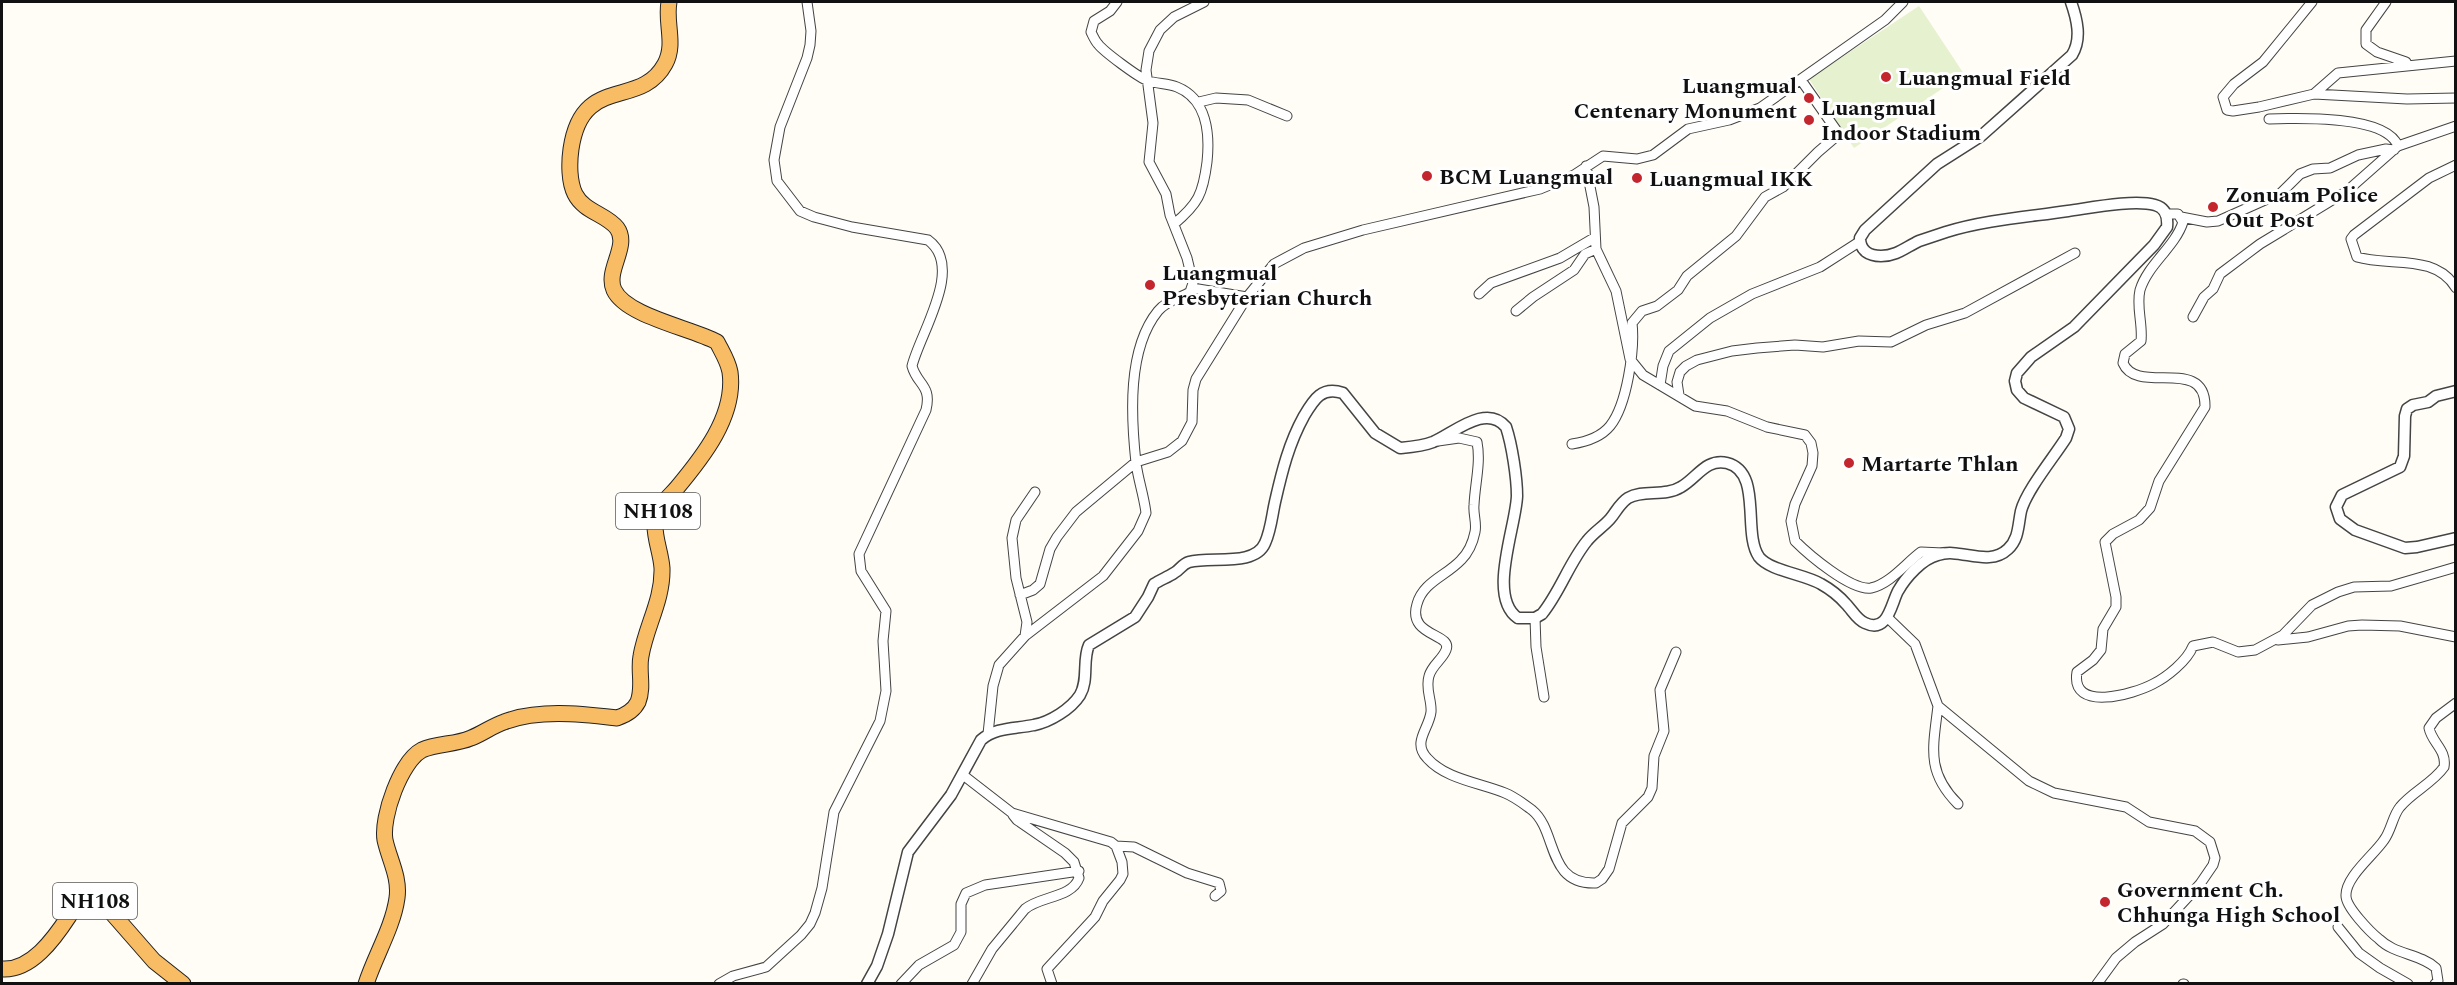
<svg xmlns="http://www.w3.org/2000/svg" width="2457" height="985" font-family="Spectral,serif">
	<style>
		.pitch { fill: #e6f2cf }
		.lines { fill: none; stroke-linecap: round; stroke-linejoin: round }
		.minor-casing { stroke: #444; stroke-width: 11 }
		.tertiary-casing { stroke: #444; stroke-width: 13 }
		.trunk-casing { stroke: #222; stroke-width: 17 }
		.minor { stroke: #fff; stroke-width: 9 }
		.tertiary { stroke: #fff; stroke-width: 10 }
		.trunk { stroke: #f7bc64; stroke-width: 15 }
		.poi-dot { fill: #c4262e; stroke: #fff; stroke-width: 2 }
		.labels { text-anchor: middle; stroke-width: 6; stroke-linejoin: round; paint-order: stroke }
		.shield { fill: #fff; stroke: #585858; stroke-width: 1.5 }
		.shield-label { font-size: 21px; font-weight: bold; fill: #111 }
		.poi-label { font-size: 22px; font-weight: bold; fill: #111; stroke: #fff; text-anchor: start }
	</style>
	<rect width="100%" height="100%" fill="#fffdf5"/>
	<path class="pitch" d="M1919 6 1964 74 1854 148 1809 79Z"/>
	<g class="lines">
		<g class="minor-casing">
			<path id="minor" d="M1117 2 1110 11 1094 21 1091 32C1093 36 1095 41 1098 44 1104 52 1137 76 1146 80 1156 84 1167 83 1177 87 1207 99 1210 134 1207 162 1203 194 1198 204 1174 224
				M2312 2 2263 62 2234 84 2223 97 2227 110 2233 111 2259 107 2314 94 2338 73 2456 61
				M2386 2 2366 30V44L2377 52 2406 62
				M2314 94 2407 99 2456 98
				M1199 102 1216 98 1248 100 1287 116
				M2269 119C2298 118 2386 115 2398 146
				M2456 165 2429 178 2354 235 2351 239 2357 257C2390 267 2435 253 2456 288
				M1586 166 1594 207 1596 249 1616 291 1630 359 1643 375 1695 406 1727 411 1767 427 1805 435 1811 443 1813 453 1812 466 1795 504 1791 521 1795 541C1808 554 1851 591 1871 588 1890 584 1906 563 1921 552L1943 553
				M2166 214H2178L2183 222C2175 247 2148 264 2140 290 2136 307 2143 324 2141 341L2125 354 2123 363C2137 396 2206 355 2205 407L2159 481 2150 508 2139 520 2113 534 2105 542 2116 597V607L2103 629 2101 650 2093 660 2077 672C2070 713 2134 694 2153 684 2167 677 2187 661 2193 646L2213 642 2238 652 2255 650 2283 635 2312 605 2338 592 2354 587 2391 586 2456 567
				M2181 217 2207 222 2218 221 2281 193 2300 174 2313 169 2330 168 2358 155 2386 149 2394 150
				M1192 288 1247 297 1274 264 1304 248 1363 230 1540 189 1574 175 1603 156 1637 159 1653 155 1688 129 1729 120 1760 108 1885 20 1903 2
				M1479 294 1491 283 1560 258 1594 238
				M1516 311 1533 297 1574 270 1585 254 1596 249
				M2193 317 2204 297 2213 289 2220 274 2260 244 2347 191 2398 146 2456 126
				M1660 385 1663 366 1669 351 1710 318 1752 294 1820 267 1859 242
				M1679 395 1677 382 1680 372 1686 366 1697 360 1732 351 1757 348 1795 345 1823 347 1859 341 1891 342 1926 325 1965 313 2075 253
				M1438 441 1459 438 1477 442C1481 463 1475 483 1474 505 1473 514 1477 523 1475 532 1473 542 1468 553 1461 560 1446 576 1423 582 1417 604 1407 637 1453 633 1446 650 1442 660 1432 665 1429 676 1425 689 1432 700 1431 712 1429 729 1412 742 1427 758 1445 779 1481 783 1505 793 1515 797 1524 804 1532 810 1558 831 1546 885 1596 883L1602 879 1609 869 1622 823 1648 797 1652 788 1654 756 1664 731 1660 690 1676 652
				M1572 444C1585 442 1601 437 1610 426 1627 405 1635 349 1632 323L1642 311 1657 306 1678 290 1687 276 1736 236 1765 197 1783 187 1818 152 1839 134 1801 80
				M1020 595 1033 590 1040 584 1050 549 1057 537 1076 512 1136 462 1168 452 1182 441 1192 422 1193 390 1196 379 1247 297
				M1535 618 1536 647 1544 697
				M1888 618 1915 644 1938 706 2029 781 2054 793 2126 807 2149 822 2195 831 2210 842 2215 858 2213 865 2200 884 2163 924 2135 942 2116 958 2097 984
				M1025 636 1027 622 1016 578 1012 538 1016 520 1035 492
				M2278 640 2308 637 2348 626 2362 625 2400 626 2456 637
				M1938 706C1933 748 1926 772 1958 804
				M988 734 993 686 999 665 1025 636 1103 576 1138 531 1146 513C1144 496 1138 479 1136 463 1131 417 1127 349 1158 311 1166 301 1180 298 1190 292L1193 283 1187 258 1170 215 1166 194 1149 162 1153 123 1146 70 1149 51 1160 30 1174 17 1204 2
				M963 775 1012 813 1111 842 1116 846 1122 862 1123 874 1120 880 1103 901 1095 917 1047 969 1052 984
				M1116 846 1134 847 1187 873 1219 883 1221 891 1215 896
				M2338 927 2359 953 2380 968 2408 984
				M719 984 733 976 766 967 801 935 810 924 815 913 822 888 834 812 880 721 886 691 883 641 886 611 861 571 859 554 926 410C932 385 917 385 912 366 920 333 965 267 928 240L852 227 814 217 800 211 777 181 774 160 780 127 807 58 810 45 811 31 807 2
				M901 984 919 965 954 945 961 932V904L966 893 985 885 1079 871
				M972 984 992 949 1025 909C1040 896 1072 898 1079 878L1074 862 1065 853 1017 820 1013 815
				M2183 984H2184
				M2435 984 2438 981 2436 968C2419 953 2395 955 2379 939 2370 932 2346 907 2346 896 2345 877 2374 855 2384 840 2391 831 2393 815 2400 807 2412 792 2433 783 2444 767 2447 750 2432 743 2429 728L2436 718 2456 703"/>
		</g>
		<g class="tertiary-casing">
			<path id="tertiary" d="M2456 391 2436 396 2428 402 2413 405 2407 409 2405 416 2404 456 2400 467 2342 495 2336 507 2340 519 2355 530 2405 548 2417 547 2456 538
				M867 984 877 966 888 934 908 852 951 795 981 740C996 727 1015 729 1034 725 1050 722 1071 709 1080 695 1089 680 1082 660 1089 645L1135 617 1148 597 1154 584C1160 580 1168 577 1174 573 1180 570 1182 564 1189 562 1211 556 1255 567 1265 543 1271 530 1272 515 1275 502 1282 471 1289 443 1304 416 1314 399 1322 386 1343 393L1375 433 1400 448C1411 447 1423 446 1433 442 1454 433 1486 403 1506 427 1512 445 1517 478 1517 496 1516 527 1487 597 1518 618H1535L1542 614C1560 592 1569 563 1587 541 1594 532 1603 527 1610 519 1616 512 1620 503 1628 498 1643 489 1665 497 1681 487 1697 478 1706 458 1727 463 1763 472 1742 533 1759 557 1770 571 1804 574 1821 584 1830 589 1839 596 1846 604 1852 610 1857 620 1865 623 1888 634 1891 604 1898 591 1906 577 1922 559 1938 555 1960 547 1988 568 2008 549 2019 539 2018 525 2021 511 2026 491 2054 457 2066 438L2069 429 2064 417 2024 398 2017 390 2015 381 2017 373 2031 357 2074 327 2154 245 2167 227C2168 217 2166 208 2155 205 2134 199 2090 208 2068 211 2027 217 1985 220 1946 232 1937 235 1928 238 1919 241 1906 247 1897 256 1881 256 1869 256 1860 251 1860 238L1865 230 1937 164 1981 136 2072 55C2082 39 2077 19 2071 2"/>
		</g>
		<g class="trunk-casing">
			<path id="trunk" d="M2 969C31 971 54 939 69 916 71 914 72 910 74 908 81 900 96 901 105 905L154 961 183 984
				M366 984C375 956 393 927 397 898 400 877 389 859 385 840 381 817 401 761 422 750 437 743 455 745 471 738 482 734 492 726 504 722 539 709 581 714 617 718 626 715 634 710 638 702 644 687 638 671 641 656 646 626 663 600 662 568 661 553 654 537 655 523 656 507 667 499 676 489 702 458 736 416 730 372 728 361 722 352 717 342 691 328 626 316 614 290 605 270 630 246 617 228 606 214 584 212 575 194 569 182 569 163 571 149 582 73 640 110 665 64 676 44 665 23 669 2"/>
		</g>
		<use href="#minor" class="minor"/>
		<use href="#tertiary" class="tertiary"/>
		<use href="#trunk" class="trunk"/>
	</g>
	<g class="poi-dot">
		<circle cx="1886" cy="77" r="6"/>
		<circle cx="1809" cy="98" r="6"/>
		<circle cx="1809" cy="120" r="6"/>
		<circle cx="1427" cy="176" r="6"/>
		<circle cx="1637" cy="178" r="6"/>
		<circle cx="2213" cy="207" r="6"/>
		<circle cx="1150" cy="285" r="6"/>
		<circle cx="1849" cy="463" r="6"/>
		<circle cx="2105" cy="902" r="6"/>
	</g>
	<g class="labels">
		<g class="shield">
			<rect x="616" y="493" width="84" height="36" rx="4.5"/>
			<rect x="53" y="883" width="84" height="36" rx="4.5"/>
		</g>
		<g class="shield-label">
			<text x="658" y="518">NH108</text>
			<text x="95" y="908">NH108</text>
		</g>
		<g class="poi-label">
			<text x="1898" y="85">Luangmual Field</text>
			<text x="1797" y="93" text-anchor="end">Luangmual<tspan x="1797" dy="25">Centenary Monument</tspan></text>
			<text x="1821" y="115">Luangmual<tspan x="1821" dy="25">Indoor Stadium</tspan></text>
			<text x="1439" y="184">BCM Luangmual</text>
			<text x="1649" y="186">Luangmual IKK</text>
			<text x="2225" y="202">Zonuam Police<tspan x="2225" dy="25">Out Post</tspan></text>
			<text x="1162" y="280">Luangmual<tspan x="1162" dy="25">Presbyterian Church</tspan></text>
			<text x="1861" y="471">Martarte Thlan</text>
			<text x="2117" y="897">Government Ch.<tspan x="2117" dy="25">Chhunga High School</tspan></text>
		</g>
	</g>
	<rect width="2457" height="985" fill="none" stroke="#111111" stroke-width="6"/>
</svg>
